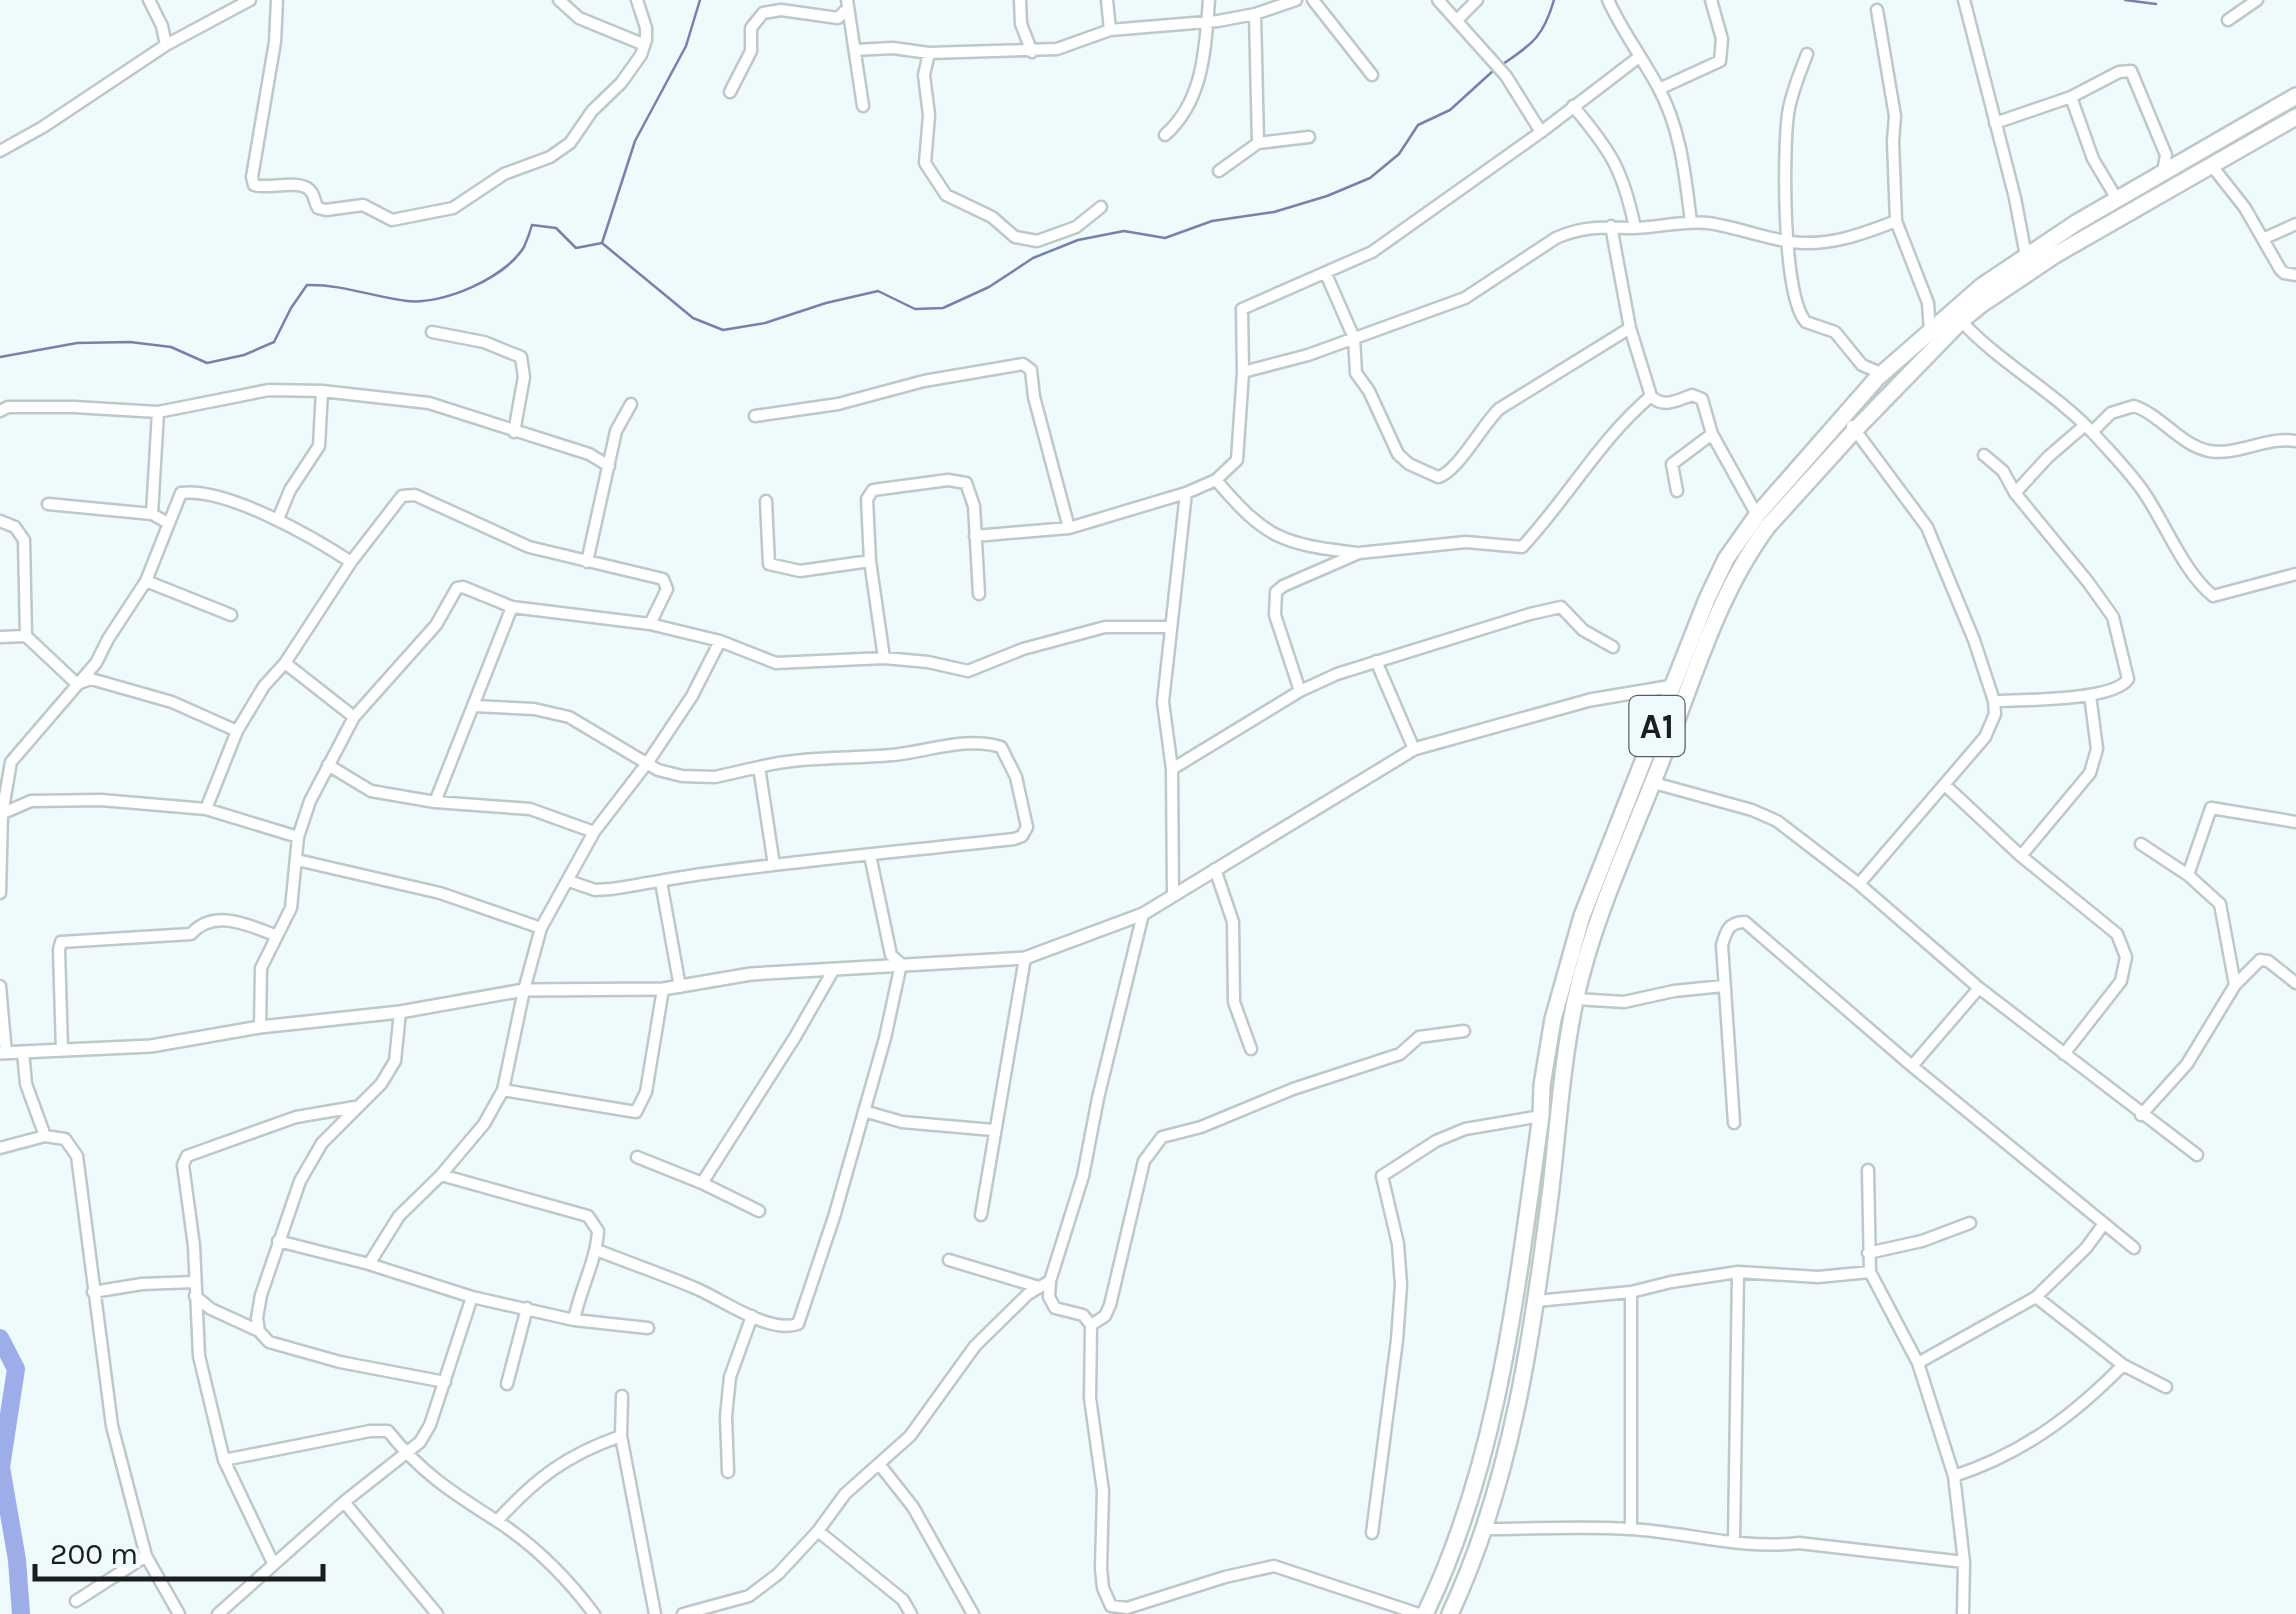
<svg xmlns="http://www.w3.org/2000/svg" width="2296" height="1614" font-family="Karla,sans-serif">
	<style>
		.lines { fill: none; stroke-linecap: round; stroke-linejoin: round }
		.stream { stroke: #7582ab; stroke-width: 2.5 }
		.river { stroke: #9cade7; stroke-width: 18 }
		.minor-casing { stroke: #bcc8c9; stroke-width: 15 }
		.tertiary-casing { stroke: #bcc8c9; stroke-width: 16 }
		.trunk-casing { stroke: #bcc8c9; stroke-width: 20 }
		.minor { stroke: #fff; stroke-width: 10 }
		.tertiary { stroke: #fff; stroke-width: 11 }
		.trunk { stroke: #fff; stroke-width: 15 }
		.labels { text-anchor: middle; stroke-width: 8; stroke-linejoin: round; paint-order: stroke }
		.shield { fill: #eefafb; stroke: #596060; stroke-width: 2.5 }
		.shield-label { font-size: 35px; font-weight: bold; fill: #191e1e }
	</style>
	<rect width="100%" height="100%" fill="#eefafb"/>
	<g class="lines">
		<path class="stream" d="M2125 0 2156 4
			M1500 66C1532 44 1543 38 1554 0
			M602 243 635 141 686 46 700 0
			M0 357 77 343 130 342 171 347 207 363 244 355 274 342 291 308 307 285C341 284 374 297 407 301 443 305 505 278 524 247 527 240 530 232 532 225L556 228 576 248 602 243 693 318 723 330 765 323 826 303 878 291 915 309 943 308 989 287 1033 258 1078 240 1124 231 1165 238 1212 221 1274 212 1327 196 1370 178 1399 154 1418 125 1450 110 1494 70"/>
		<path class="river" d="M0 1338 16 1369 1 1467 17 1560 21 1614"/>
		<g class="minor-casing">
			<path id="minor" d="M149 0 162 26 166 45
				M277 0 275 42 252 177 254 185C269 190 303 177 312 193 315 198 315 204 318 208L326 210 363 205 392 220 453 208 504 174 550 157 570 143 592 111 621 83 641 55 646 40
				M559 0 579 18 640 43 646 40V28L637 0
				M847 0 863 106
				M1020 0 1021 24 1032 52
				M1107 0 1110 30
				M1313 0 1372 75
				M1438 0 1506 76 1541 132
				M1608 0C1622 31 1642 57 1658 87 1681 129 1685 175 1691 222
				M1964 0 2015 198 2026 256
				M1877 10 1895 116 1893 141 1896 221 1928 303 1930 332
				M1255 14 1258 143
				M1458 19 1477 0
				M2228 20 2257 0
				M855 50 893 48 929 53 1057 49 1110 30 1218 21 1255 14 1296 0
				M929 53 924 75 929 115 925 163 946 195 992 217 1015 237 1037 241 1076 227 1101 207
				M1807 54C1800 73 1791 93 1788 114 1783 151 1782 297 1806 322L1835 332 1862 365 1881 373 1878 377
				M1659 89 1720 61 1722 39 1711 0
				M730 92 751 51V28L763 13 781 10 838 18 847 9
				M2071 97 2093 159 2117 199
				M1573 106C1611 151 1623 170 1635 228
				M1995 123 2071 97 2119 72 2131 71 2166 155 2163 172
				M1165 135C1204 100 1205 49 1209 0
				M0 151 43 127 166 45 250 0
				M2212 166 2245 208 2280 269 2284 273 2296 275
				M1219 171 1258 143 1309 137
				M1611 226 1630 328 1651 396C1663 409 1678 400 1692 395L1702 399 1712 434 1757 515
				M2265 238 2296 224
				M1326 274 1354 338 1356 373 1369 391 1398 454 1409 464 1438 477C1456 474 1483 424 1499 409L1630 328
				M1961 321C2001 364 2055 392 2095 435 2112 454 2131 473 2145 494 2167 527 2183 571 2213 596L2296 574
				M432 332 484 342 521 357 524 377 514 432
				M1243 372 1308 355 1465 298 1556 238C1582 226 1604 227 1632 228 1658 228 1682 220 1708 223 1736 227 1764 238 1791 242 1828 247 1863 234 1896 221
				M0 411 8 407H74L158 412 152 514
				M158 412 269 390 322 391 429 403 589 454 609 466
				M755 416 838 404 924 381 1023 364 1031 370 1034 397 1069 528
				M1852 426 1927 527 1974 640 1994 701 1995 714 1985 737 1859 884
				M2092 432 2111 413 2134 406C2161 415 2180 445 2209 451 2238 456 2267 436 2296 441
				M1984 455 2003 471 2015 493
				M1216 480 1237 460 1243 372 1242 309 1372 252 1541 132 1639 57
				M1677 491 1672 464 1712 434
				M766 501 769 564 800 571 870 561
				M48 504 152 514 168 523
				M278 519 290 490 319 446 322 391
				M0 521 15 527 24 540 26 636
				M975 536 1069 528 1186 493 1216 480C1266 539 1282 544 1358 553
				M587 562 616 431 631 404
				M146 581 231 615
				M0 637 26 636 77 684 91 679 172 702 237 731
				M884 658 870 561 867 499 873 490 948 480 966 483 974 506 979 594
				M1376 661 1414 749
				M285 663 354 717
				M1300 691 1275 615 1276 592 1283 586 1359 553 1466 542 1522 547C1568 498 1600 439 1651 396
				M1994 701C2021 700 2114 701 2128 679L2113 617 2088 582 2015 493 2048 457 2084 426
				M474 706 534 709 569 717 658 770 682 776 715 777 759 767
				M328 765 371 791 435 802 530 809 594 832
				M1172 769 1300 691 1337 674 1530 614 1561 607 1583 630 1613 647
				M1654 783 1752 810 1777 821 1859 884 1979 988 2197 1155
				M1946 786 2021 856 2117 934 2126 957 2121 981 2064 1054
				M435 802 512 607
				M206 809 237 731 264 686 285 663 351 562 402 496 415 495 529 547 663 579 667 589 650 624
				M1 814 31 801 101 800 206 809 298 837
				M2141 844 2188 875 2220 904 2235 985
				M2021 856 2090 773 2097 749 2090 695
				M297 860 440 893 541 928
				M1215 869 1233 922 1234 1002 1251 1049
				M2188 875 2211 808 2296 822
				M569 881 595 890 611 889C647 884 682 876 717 872 816 859 915 850 1014 839L1022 836 1027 827 1016 777 1001 747C966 736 927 752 892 755 847 759 803 756 759 767L774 865
				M661 882 680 987
				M0 893 2 814 11 762 96 663 108 639 146 581 181 493C226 487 313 537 351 562
				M1173 895 1172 769 1163 702 1186 493
				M1143 914 1098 1098 1083 1176 1050 1281 1049 1297 1055 1308 1083 1315 1091 1325 1090 1398 1103 1491 1101 1569 1103 1588 1111 1606 1127 1608 1225 1577 1274 1566 1419 1614
				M0 986 6 1053
				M1576 999 1624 1002 1674 991 1723 986
				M400 1012 395 1061 381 1084 322 1143 300 1181 261 1295 257 1318 259 1331 269 1342 340 1362 445 1382
				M260 1027 261 968 291 908 298 837 310 801 354 717 436 625 457 588 463 587 512 607 650 624 720 641 776 663 884 658 928 662 968 671 1023 649 1105 627H1170
				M62 1050 59 950 61 942 191 934C214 908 249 925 277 936
				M23 1052 26 1084 45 1136 65 1139 77 1156 112 1426 146 1556 179 1614
				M1912 1066 1979 988
				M503 1090 636 1112 646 1092 663 989
				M864 1111 902 1122 993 1130
				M2141 1115 2187 1064 2235 985 2260 960 2268 961 2296 983
				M1734 1123 1722 945C1726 931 1729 922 1745 922L1912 1066 2134 1248
				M0 1148 45 1136
				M637 1157 702 1183 759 1211
				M1868 1170 1870 1272 1918 1363 1954 1476 1964 1562 1963 1614
				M702 1183 795 1037 834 969
				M981 1215 1025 958
				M278 1241 369 1264 472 1297 574 1320C580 1289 596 1262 598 1231L588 1216 441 1175
				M597 1250C629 1263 662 1274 695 1288 722 1299 768 1334 798 1324L834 1217 885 1038 901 964 891 955 870 855
				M1868 1253 1922 1241 1970 1223
				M949 1260 1039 1287
				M369 1264 399 1216 441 1175 484 1124 503 1090 524 990 541 928 594 832 648 762 692 696 720 641
				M93 1292 142 1284 194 1282
				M195 1296 211 1309 259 1331
				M2036 1297 2123 1365 2166 1387
				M1536 1301 1631 1292 1671 1282 1738 1272
				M574 1320 648 1328
				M1091 1325 1105 1316 1110 1305 1144 1161 1162 1137 1201 1127 1293 1089 1400 1054 1419 1037 1464 1031
				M1918 1363 2036 1297 2086 1248 2103 1225
				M507 1384 527 1308
				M622 1396 621 1436 655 1614
				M224 1460 370 1431H388C421 1473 453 1493 497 1521 534 1545 568 1579 594 1614
				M879 1464 913 1507 973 1614
				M728 1472 726 1416 730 1377 752 1316
				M1954 1476C2022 1454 2073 1416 2123 1365
				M344 1502 437 1614
				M497 1521C535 1479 566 1455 621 1436
				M1483 1529C1532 1529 1581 1526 1630 1529 1686 1532 1742 1550 1799 1543L1964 1562
				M1631 1529V1292
				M818 1531 903 1600 911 1614
				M1372 1533 1397 1340 1401 1285 1398 1244 1382 1176 1436 1141 1465 1129 1541 1116
				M1734 1542 1738 1272 1818 1277 1870 1272
				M273 1563 224 1460 199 1356 194 1246 183 1165 187 1156 296 1117 355 1107
				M76 1601 146 1556
				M218 1614 344 1502 420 1442 430 1425 472 1297
				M683 1614 749 1596 778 1574 818 1531 845 1494 910 1436 975 1346 1028 1294 1050 1281"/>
		</g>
		<g class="tertiary-casing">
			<path id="tertiary" d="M0 1053 151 1046 260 1027 400 1012 524 990 663 989 751 974 1025 958 1143 914 1414 749 1590 700 1673 686"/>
		</g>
		<g class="trunk-casing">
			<path id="trunk" d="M1425 1614C1500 1459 1517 1284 1541 1116L1542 1085 1553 1019 1582 916 1707 599 1726 559 1757 515 1877 378 1982 286 2076 223 2296 96
				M1450 1614C1512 1481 1533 1332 1551 1188 1558 1126 1562 1063 1575 1001 1595 909 1638 825 1670 738 1698 665 1721 589 1768 526L1855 430 1961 321 1982 304 2055 255 2296 117"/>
		</g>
		<use href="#minor" class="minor"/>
		<use href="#tertiary" class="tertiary"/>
		<use href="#trunk" class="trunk"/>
	</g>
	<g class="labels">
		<rect class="shield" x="1629.5" y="696" width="55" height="60" rx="8"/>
		<g class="shield-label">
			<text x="1657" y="738">A1</text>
		</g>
	</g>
	<path d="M35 1564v15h288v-15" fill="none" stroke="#191e1e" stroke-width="5"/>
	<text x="50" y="1564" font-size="30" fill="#191e1e" stroke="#eefafb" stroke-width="8" paint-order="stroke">200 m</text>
</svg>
